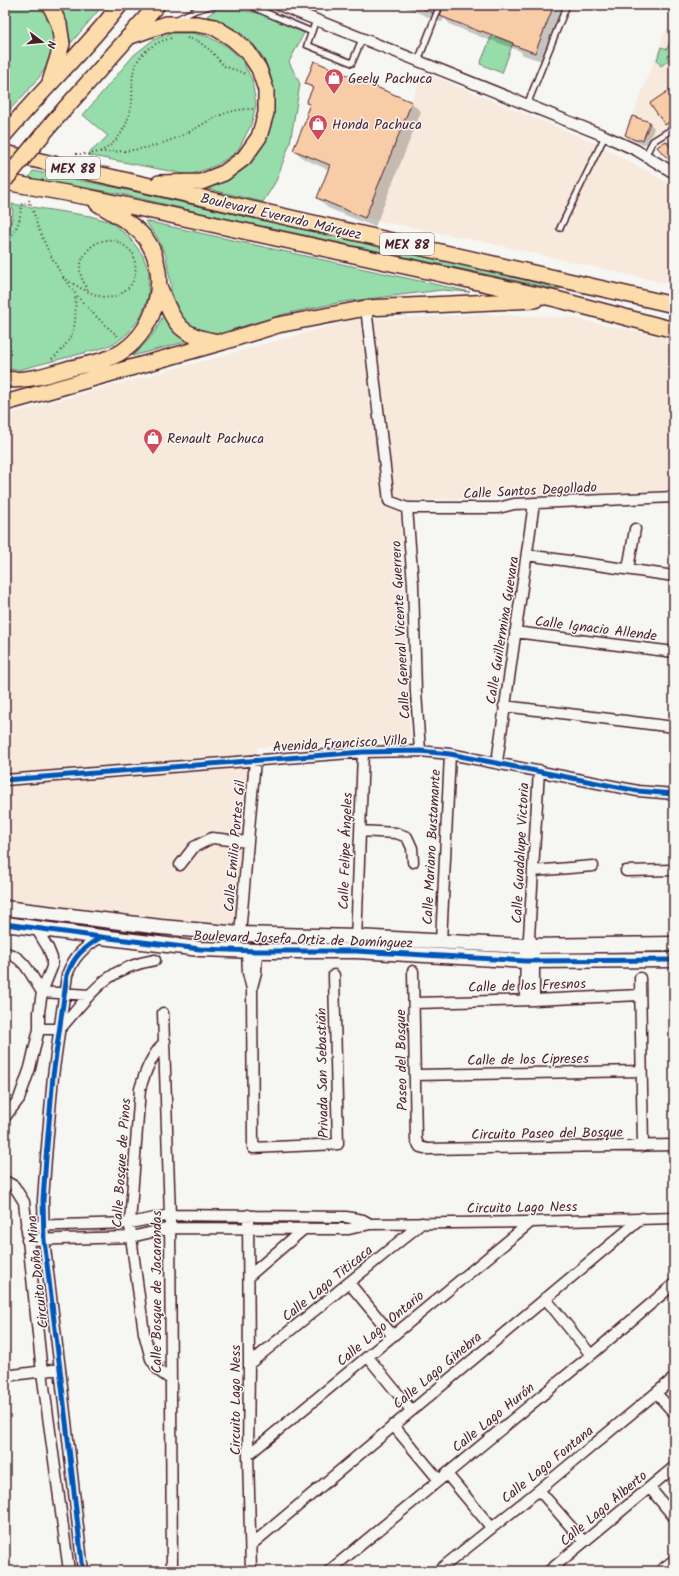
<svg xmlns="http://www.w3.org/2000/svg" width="679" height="1576" font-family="Kalam,sans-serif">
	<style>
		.built { fill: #f7e9dc }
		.green { fill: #96ddab; stroke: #707e6b }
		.shadow { fill: #0003 }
		.building { fill: #f8cca7; stroke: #4a1f2b }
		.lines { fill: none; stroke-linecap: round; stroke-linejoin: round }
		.lane-casing { stroke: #4a1f2b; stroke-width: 8 }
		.street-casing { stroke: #4a1f2b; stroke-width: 13 }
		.secondary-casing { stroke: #4a1f2b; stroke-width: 17 }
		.primary-casing { stroke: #4a1f2b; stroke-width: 18 }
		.path { stroke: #4a1f2b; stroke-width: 2; stroke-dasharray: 1 3; stroke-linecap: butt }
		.lane { stroke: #f6f6f2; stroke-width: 5 }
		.street { stroke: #f6f6f2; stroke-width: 10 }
		.secondary { stroke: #f6f6f2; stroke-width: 14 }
		.primary { stroke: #fddcac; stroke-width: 15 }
		.primary-bridge-casing { stroke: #4a1f2b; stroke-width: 18; stroke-linecap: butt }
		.primary-bridge { stroke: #fddcac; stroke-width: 15 }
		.cycleway-casing { stroke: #f6f6f2; stroke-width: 8 }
		.cycleway { stroke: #0057b8; stroke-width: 5 }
		.labels { text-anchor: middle; stroke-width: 3; stroke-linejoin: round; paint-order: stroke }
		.shield { fill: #f6f6f2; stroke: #7e6067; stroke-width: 1 }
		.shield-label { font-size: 13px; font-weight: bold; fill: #4a1f2b }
		.poi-label { font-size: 14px; fill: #4a1f2b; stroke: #f6f6f2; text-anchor: start }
		.street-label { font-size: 14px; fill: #4a1f2b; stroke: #f6f6f2 }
	</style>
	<rect width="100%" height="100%" fill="#f6f6f2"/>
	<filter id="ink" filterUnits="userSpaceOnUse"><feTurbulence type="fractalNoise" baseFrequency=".025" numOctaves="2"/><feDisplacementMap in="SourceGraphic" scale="8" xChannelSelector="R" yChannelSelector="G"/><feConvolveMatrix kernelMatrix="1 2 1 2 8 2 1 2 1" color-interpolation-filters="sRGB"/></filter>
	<g filter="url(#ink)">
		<path class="built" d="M674 10V162L664 155 650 137 643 140H635L625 135Z
			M423 72 593 142 674 186V285L485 242 365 218Z
			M486 314 573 318 674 340V490L415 500 400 511 410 739 258 747 238 930 155 921 5 900V415L354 320Z"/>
		<path class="green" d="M5 5H40C49 16 57 40 52 54 45 76 20 98 5 115Z
			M59 5H103L71 43 62 10Z
			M215 10H236L260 13 304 33 289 62 300 84 290 143 276 181 263 202 204 188C209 187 215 186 219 184 227 181 244 170 250 164 277 131 284 79 254 45 241 30 225 24 207 16Z
			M171 33H192L209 37 228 47 242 60 252 80 256 105 251 125 237 152 217 165 190 175 87 155 108 136 83 115 134 55 153 40Z
			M673 34 674 51 667 57 669 60 661 66 657 60 661 47 667 49Z
			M492 35 513 43 502 73 480 64Z
			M33 171 118 188 560 287 559 290 202 213 117 193 28 179Z
			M12 204 90 216 111 222 129 237 142 254 149 272 148 298 140 318 128 333 117 342 103 348 18 370 5 369V235C12 225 14 215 12 204Z
			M145 221 470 292 442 290 342 302 284 314 214 335 187 325 178 312 171 292V286L166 256 157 237Z
			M165 310 192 340 132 356C149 341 157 332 165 310Z"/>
		<path class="shadow" d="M403 5H567L545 62 523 55 520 51 491 40V41L451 25 444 18 442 22H440L407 8Z
			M674 57V64L671 59Z
			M306 83 411 102 421 112 375 227 328 208 318 198 329 170 304 159 294 150 309 116 311 106 308 102 313 90Z
			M674 88V133L668 127 652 103Z
			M650 123 654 128 648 144H641L631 139 626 134Z
			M674 138V163L659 147Z"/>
		<path class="building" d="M415 5H436L433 13Z
			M444 5H554L535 53 513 45V43L482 31 481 32 440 16Z
			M314 61 412 102 365 218 317 198 330 165 293 150 308 115 306 114 310 104 306 103 313 87 305 84Z
			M674 87V118L665 125 650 103Z
			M632 116 650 122 643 140H635L625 135Z
			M666 141 674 152V162L664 155 657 147Z"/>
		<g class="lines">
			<g class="lane-casing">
				<path id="lane" d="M248 5 312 32
					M177 19 196 10 214 5
					M316 20 307 45 352 63 362 39
					M418 61 440 5
					M527 105 567 5
					M645 156 653 141 674 128
					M560 228 605 136"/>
			</g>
			<g class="street-casing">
				<path id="street" d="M279 5 605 136 636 150 674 173
					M366 308 389 501 407 508H498L514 504 674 497
					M407 508 413 584 416 692 420 751
					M527 555 674 576
					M628 569 635 529
					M515 632 674 652
					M504 706 674 727
					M497 762 534 503
					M5 780 363 752 420 751 450 754 638 791 674 794
					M360 831 396 833 407 837 412 848 413 862
					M180 865 194 847 212 838 248 842
					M533 871 593 866
					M626 871 674 870
					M240 934 255 760
					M531 940 534 947V1000
					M356 942 363 752
					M441 942 450 754
					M247 951 248 973 252 989 253 1148 338 1144 334 975
					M5 953C25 956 32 978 42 992
					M413 971 416 1140 420 1147 428 1149 674 1145
					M640 978 643 1146
					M252 987 256 972 257 951
					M42 992 90 995
					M525 1000 526 946 529 937 539 770
					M414 1003 534 1000 640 995
					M163 1013 170 1215 172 1571
					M39 1029H60C91 994 105 968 155 960
					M165 1041C151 1057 146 1069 140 1089L130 1223 131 1237 144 1333 151 1359 159 1371 170 1379
					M415 1075 641 1071
					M5 1117 19 1099 30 1068 39 1029V1012L42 992 52 967V958L48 948 36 928
					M5 1181 14 1186 24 1202 42 1372 69 1571
					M248 1215 249 1364 248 1455 251 1571
					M26 1226 130 1223 170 1215 346 1217 363 1220 370 1224
					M27 1240 131 1237 170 1228 349 1229 370 1224 531 1222 674 1218
					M249 1276 305 1228
					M349 1283 393 1336
					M545 1298 591 1355
					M368 1357 411 1410
					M249 1364 422 1223
					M5 1376 60 1369
					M656 1393 674 1413
					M393 1425 439 1480
					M248 1455 531 1222
					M446 1473 491 1527
					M650 1488 674 1517
					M539 1490 584 1542
					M251 1545 642 1218
					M83 1571 60 1369 44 1240 43 1200 46 1158 53 1076 67 975C74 956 83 948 101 937
					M329 1571 591 1355 674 1284
					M438 1571 539 1490 674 1378
					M549 1571 674 1467
					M660 1571 674 1560"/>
			</g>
			<g class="secondary-casing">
				<path id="secondary" d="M5 908 161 927 240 934 356 937 526 946 674 944
					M5 924 101 937 200 949 257 951H356L526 961 674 960"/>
			</g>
			<g class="primary-casing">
				<path id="primary" d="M50 5 59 24 62 44 50 82
					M128 37 166 24H196L214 27 232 38 248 52 259 69 266 90V113L259 137 244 158 224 173 201 182 159 183
					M53 122 157 5
					M5 134C42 90 84 51 120 5
					M5 153 674 305
					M5 182 88 197 556 299 674 330
					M159 286C174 322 177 336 219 342
					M5 379C28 382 49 374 71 368 88 364 108 361 123 351 156 328 170 278 148 242 136 224 115 215 97 203
					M5 403 223 342 278 325 366 308 535 300"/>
			</g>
			<path class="path" d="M187 38 198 41 211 51 224 66 246 74
				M100 152C128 152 149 149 176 138 206 126 217 109 253 109
				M76 154C84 154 94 154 101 151 120 143 130 120 132 101 133 91 131 80 134 70 137 54 157 40 173 38
				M29 200C34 210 35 221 40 232 59 278 81 305 119 337
				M5 249 19 222 22 203 31 204
				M63 278C78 286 100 302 118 296 121 294 125 290 128 288 138 278 136 265 133 253 127 248 120 241 112 240 95 238 80 254 80 271 80 277 86 286 88 291
				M52 359C75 338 77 326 75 295"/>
			<use href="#lane" class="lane"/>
			<use href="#street" class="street"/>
			<use href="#secondary" class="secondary"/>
			<use href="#primary" class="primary"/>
			<g class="primary-bridge-casing">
				<path id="primary-bridge" d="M5 180 53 122"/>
			</g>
			<use href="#primary-bridge" class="primary-bridge"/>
			<g class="cycleway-casing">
				<path id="cycleway" d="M5 780 363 752 420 751 450 754 638 791 674 794
					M5 924 101 937 200 949 257 951H356L526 961 674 960
					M83 1571 60 1369 44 1240 43 1200 46 1158 53 1076 67 975C74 956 83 948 101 937"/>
			</g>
			<use href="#cycleway" class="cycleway"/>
		</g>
	</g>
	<defs>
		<g id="shop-pin" transform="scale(1)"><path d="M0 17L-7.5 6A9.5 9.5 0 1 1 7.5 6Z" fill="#d1495b" stroke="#f6f6f2"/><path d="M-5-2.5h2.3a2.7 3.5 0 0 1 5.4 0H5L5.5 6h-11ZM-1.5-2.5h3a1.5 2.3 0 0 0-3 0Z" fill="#fff"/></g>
	</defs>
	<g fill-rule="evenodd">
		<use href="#shop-pin" x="334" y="78"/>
		<use href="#shop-pin" x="318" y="124"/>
		<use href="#shop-pin" x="153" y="438"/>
	</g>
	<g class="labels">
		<g class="shield">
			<rect x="46" y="157" width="54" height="22" rx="3"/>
			<rect x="380" y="233" width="54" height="22" rx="3"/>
		</g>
		<g class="shield-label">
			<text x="73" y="173">MEX 88</text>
			<text x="407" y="249">MEX 88</text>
		</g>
		<g class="poi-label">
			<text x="348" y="83">Geely Pachuca</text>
			<text x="332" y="129">Honda Pachuca</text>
			<text x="167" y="443">Renault Pachuca</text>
		</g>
		<g class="street-label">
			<text transform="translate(281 216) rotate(13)" y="5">Boulevard Everardo Márquez</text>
			<text transform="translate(530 490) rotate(-3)" y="5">Calle Santos Degollado</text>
			<text transform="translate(596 628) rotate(7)" y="5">Calle Ignacio Allende</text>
			<text transform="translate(400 630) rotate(-93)" y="5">Calle General Vicente Guerrero</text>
			<text transform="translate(502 630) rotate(-81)" y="5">Calle Guillermina Guevara</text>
			<text transform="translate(340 743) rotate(-3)" y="5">Avenida Francisco Villa</text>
			<text transform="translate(234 846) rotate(-85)" y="5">Calle Emilio Portes Gil</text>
			<text transform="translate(431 847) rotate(-87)" y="5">Calle Mariano Bustamante</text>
			<text transform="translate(345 851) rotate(-88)" y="5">Calle Felipe Ángeles</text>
			<text transform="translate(520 853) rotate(-87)" y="5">Calle Guadalupe Victoria</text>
			<text transform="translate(303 939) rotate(2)" y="5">Boulevard Josefa Ortiz de Domínguez</text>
			<text transform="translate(527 985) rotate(-2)" y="5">Calle de los Fresnos</text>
			<text transform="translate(528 1059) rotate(-1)" y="5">Calle de los Cipreses</text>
			<text transform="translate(401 1060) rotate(-91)" y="5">Paseo del Bosque</text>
			<text transform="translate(322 1073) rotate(-91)" y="5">Privada San Sebastián</text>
			<text transform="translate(547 1133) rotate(-1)" y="5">Circuito Paseo del Bosque</text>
			<text transform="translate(121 1163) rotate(-86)" y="5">Calle Bosque de Pinos</text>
			<text transform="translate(522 1207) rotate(-1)" y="5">Circuito Lago Ness</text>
			<text transform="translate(37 1272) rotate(-96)" y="5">Circuito Doña Mina</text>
			<text transform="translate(327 1283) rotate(-39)" y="5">Calle Lago Titicaca</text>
			<text transform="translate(156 1292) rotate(-90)" y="5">Calle Bosque de Jacarandas</text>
			<text transform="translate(380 1328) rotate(-40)" y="5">Calle Lago Ontario</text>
			<text transform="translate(437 1370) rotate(-40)" y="5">Calle Lago Ginebra</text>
			<text transform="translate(235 1400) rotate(-90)" y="5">Circuito Lago Ness</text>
			<text transform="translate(493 1417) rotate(-39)" y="5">Calle Lago Hurón</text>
			<text transform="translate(547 1464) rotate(-39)" y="5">Calle Lago Fontana</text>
			<text transform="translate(603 1508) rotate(-40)" y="5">Calle Lago Alberto</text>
		</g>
	</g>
	<rect width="679" height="1576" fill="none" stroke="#f6f6f2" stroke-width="20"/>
	<rect x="10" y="10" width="659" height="1556" fill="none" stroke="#4a1f2b" stroke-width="1.5" filter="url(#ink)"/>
	<g transform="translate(42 42) rotate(106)" stroke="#f6f6f2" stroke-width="3" paint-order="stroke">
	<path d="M0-3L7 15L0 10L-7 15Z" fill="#4a1f2b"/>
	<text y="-6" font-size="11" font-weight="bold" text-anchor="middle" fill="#4a1f2b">N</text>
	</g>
</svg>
